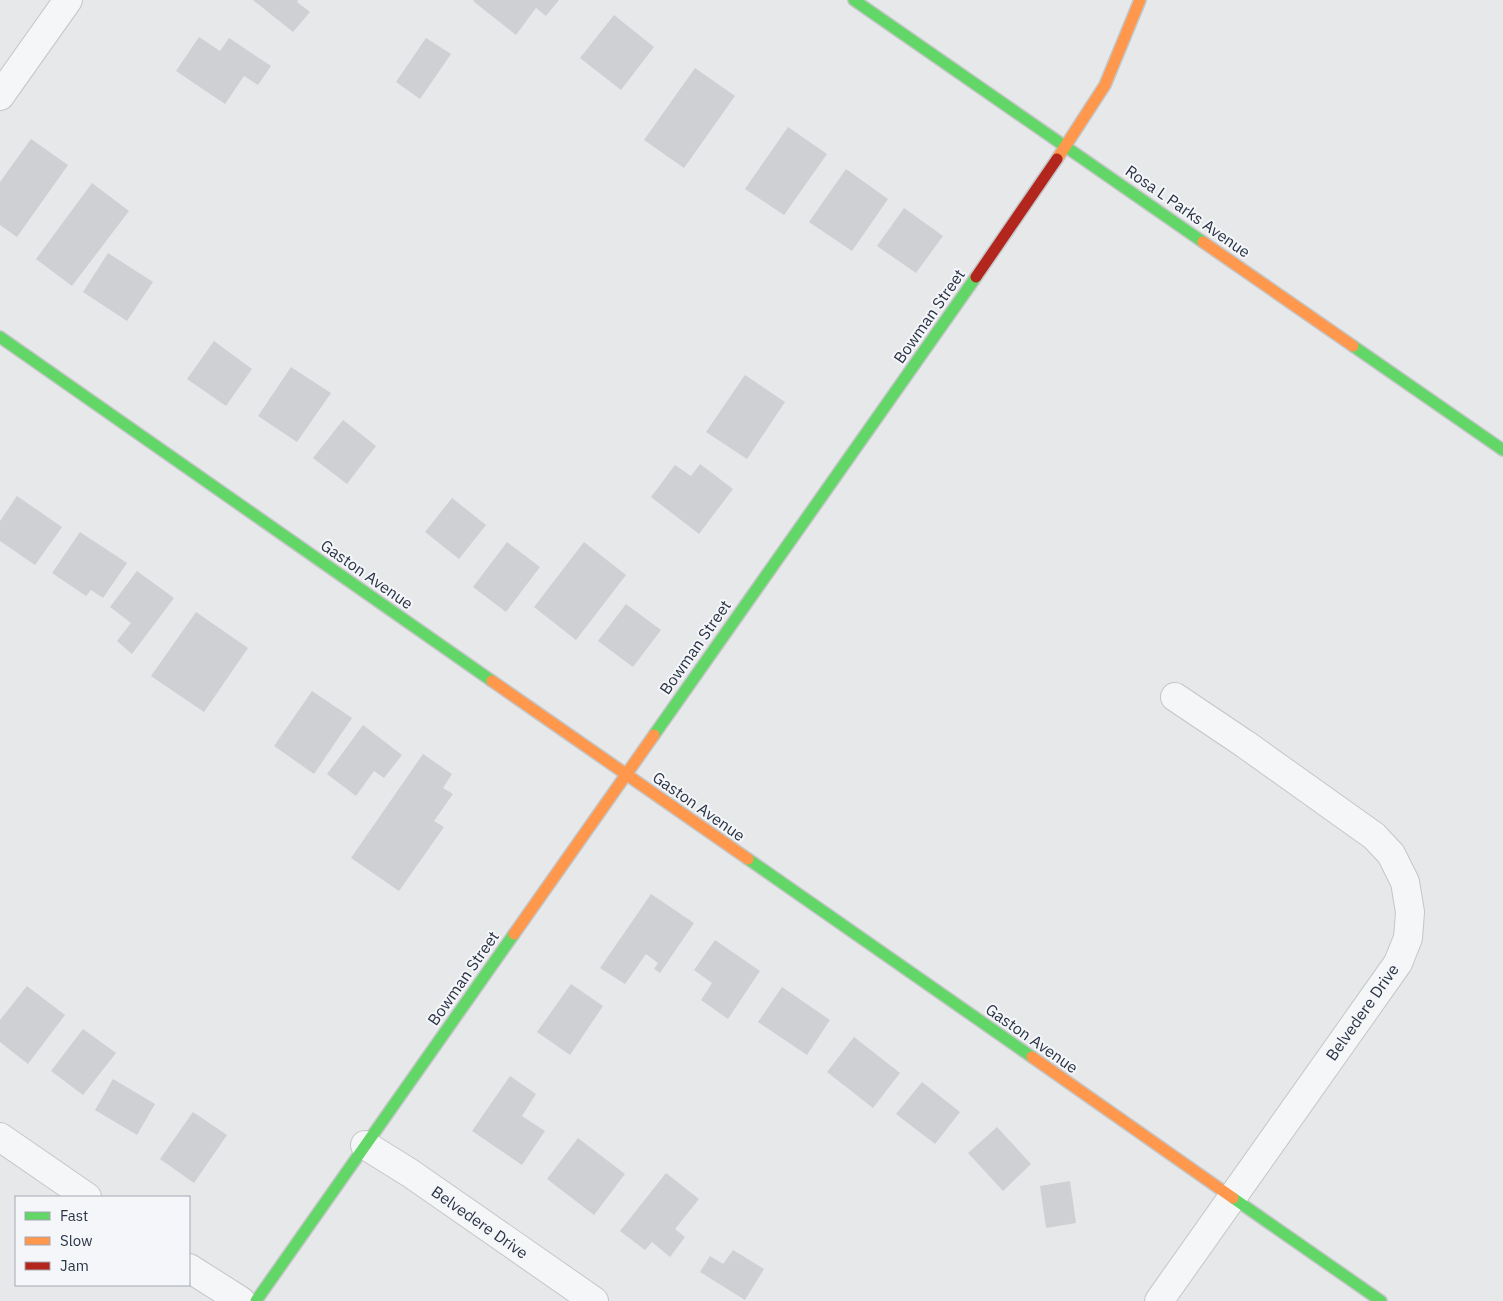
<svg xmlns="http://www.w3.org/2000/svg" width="1503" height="1301" font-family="'IBM Plex Sans',sans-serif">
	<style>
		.building { fill: #ced0d3 }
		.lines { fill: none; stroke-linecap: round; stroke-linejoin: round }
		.street-casing { stroke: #c4c6c8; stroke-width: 30 }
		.fast-casing { stroke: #c4c6c8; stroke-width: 14 }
		.slow-casing { stroke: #c4c6c8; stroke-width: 14 }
		.jam-casing { stroke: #c4c6c8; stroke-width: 14 }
		.street { stroke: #f5f6f7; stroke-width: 28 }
		.fast { stroke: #63d668; stroke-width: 11 }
		.slow { stroke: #ff974d; stroke-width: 11 }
		.jam { stroke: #b3261e; stroke-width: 11 }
		.labels { text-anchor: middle; stroke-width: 4; stroke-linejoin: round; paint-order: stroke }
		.street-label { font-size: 16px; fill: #2b3445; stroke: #f4f6f9 }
	</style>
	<rect width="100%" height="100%" fill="#e6e8ea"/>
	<path class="building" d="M253 0H298L297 2 310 12 293 32Z
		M474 0H559L546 16 536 8 516 35 473 1Z
		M614 15 654 47 621 90 580 58Z
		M199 37 220 51 229 38 271 66 258 85 244 76 225 104 176 71Z
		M426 38 451 54 420 99 396 82Z
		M695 68 735 96 684 168 644 140Z
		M788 127 827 154 784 215 745 189Z
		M31 139 68 165 17 237 0 225V182Z
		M846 169 888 199 852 251 809 222Z
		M92 183 129 211 72 286 36 259Z
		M904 208 943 236 916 273 877 246Z
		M108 253 153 282 127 321 83 292Z
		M214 341 252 369 226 406 187 379Z
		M291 367 331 393 297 442 258 416Z
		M745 375 785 402 747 459 706 432Z
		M343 420 376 446 347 484 313 458Z
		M700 464 733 489 699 534 651 497 675 465 691 476Z
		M17 496 62 527 35 565 0 541V521Z
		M452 498 486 525 459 559 425 532Z
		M80 532 127 563 103 598 91 590 86 596 52 573Z
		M507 542 540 567 506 612 473 587Z
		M584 542 626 575 576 640 534 607Z
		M137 571 174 598 132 654 117 641 131 623 110 607Z
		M626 604 661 630 633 667 598 641Z
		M196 612 248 648 204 712 151 676Z
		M312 691 352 718 314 774 274 746Z
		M363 725 402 755 384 778 374 771 356 796 327 774Z
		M423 754 452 774 443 788 453 794 434 821 444 827 399 891 351 858Z
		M651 894 694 923 660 973 654 969 658 963 646 954 625 984 600 968Z
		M715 940 760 971 728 1019 701 1000 712 983 694 970Z
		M571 984 603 1006 570 1055 537 1032Z
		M27 986 65 1015 28 1064 0 1042V1020Z
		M782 987 830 1020 807 1055 758 1022Z
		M83 1029 116 1053 83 1095 51 1071Z
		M854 1037 900 1073 873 1108 827 1072Z
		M510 1076 536 1094 522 1116 545 1131 522 1165 472 1131Z
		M113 1079 155 1104 137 1135 95 1110Z
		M922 1082 960 1112 935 1144 896 1114Z
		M193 1112 227 1135 194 1183 160 1159Z
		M997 1127 1031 1164 1003 1191 968 1153Z
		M578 1138 625 1174 594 1215 547 1179Z
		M666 1173 699 1199 675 1229 685 1237 670 1257 652 1242 645 1250 620 1231Z
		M1070 1181 1076 1223 1046 1228 1040 1186Z
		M733 1250 764 1269 745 1300 700 1272 710 1256 723 1264Z"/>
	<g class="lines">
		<g class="street-casing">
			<path id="street" d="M0 96 68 0
				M0 1137 87 1197
				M365 1145 410 1173 594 1301
				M189 1268 241 1301
				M1159 1301 1398 963 1408 938 1410 912 1405 882 1391 854 1374 836 1245 744 1175 697"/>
		</g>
		<g class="fast-casing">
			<path id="fast" d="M854 0 1203 242
				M0 337 492 681
				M1353 346 1503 450
				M654 735 976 277
				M748 859 1032 1057
				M1233 1198 1381 1301
				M256 1301 514 934"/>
		</g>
		<g class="slow-casing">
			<path id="slow" d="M1057 159 1105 85 1140 0
				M1203 242 1353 346
				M492 681 748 859
				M514 934 654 735
				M1032 1057 1233 1198"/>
		</g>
		<g class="jam-casing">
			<path id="jam" d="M976 277 1057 159"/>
		</g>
		<use href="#street" class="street"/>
		<use href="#fast" class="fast"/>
		<use href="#slow" class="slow"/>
		<use href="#jam" class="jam"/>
	</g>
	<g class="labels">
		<g class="street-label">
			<text transform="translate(1188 211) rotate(35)" y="6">Rosa L Parks Avenue</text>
			<text transform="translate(929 316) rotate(-55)" y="6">Bowman Street</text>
			<text transform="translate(367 574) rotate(35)" y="6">Gaston Avenue</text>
			<text transform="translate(695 647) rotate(-55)" y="6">Bowman Street</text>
			<text transform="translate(699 806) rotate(35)" y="6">Gaston Avenue</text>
			<text transform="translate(463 978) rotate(-55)" y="6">Bowman Street</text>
			<text transform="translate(1362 1012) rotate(-55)" y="6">Belvedere Drive</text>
			<text transform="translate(1032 1038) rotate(35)" y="6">Gaston Avenue</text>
			<text transform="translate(480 1222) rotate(35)" y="6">Belvedere Drive</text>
		</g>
	</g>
	<rect x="15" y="1196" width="175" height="90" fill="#f4f6f9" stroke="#a4a8b1"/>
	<rect x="25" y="1212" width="25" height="8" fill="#63d668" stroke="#a4a8b1"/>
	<text x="60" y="1221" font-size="15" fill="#2b3445">Fast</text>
	<rect x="25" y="1237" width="25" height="8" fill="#ff974d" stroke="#a4a8b1"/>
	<text x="60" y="1246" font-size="15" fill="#2b3445">Slow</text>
	<rect x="25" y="1262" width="25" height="8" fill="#b3261e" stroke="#a4a8b1"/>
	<text x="60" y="1271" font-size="15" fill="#2b3445">Jam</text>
</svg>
